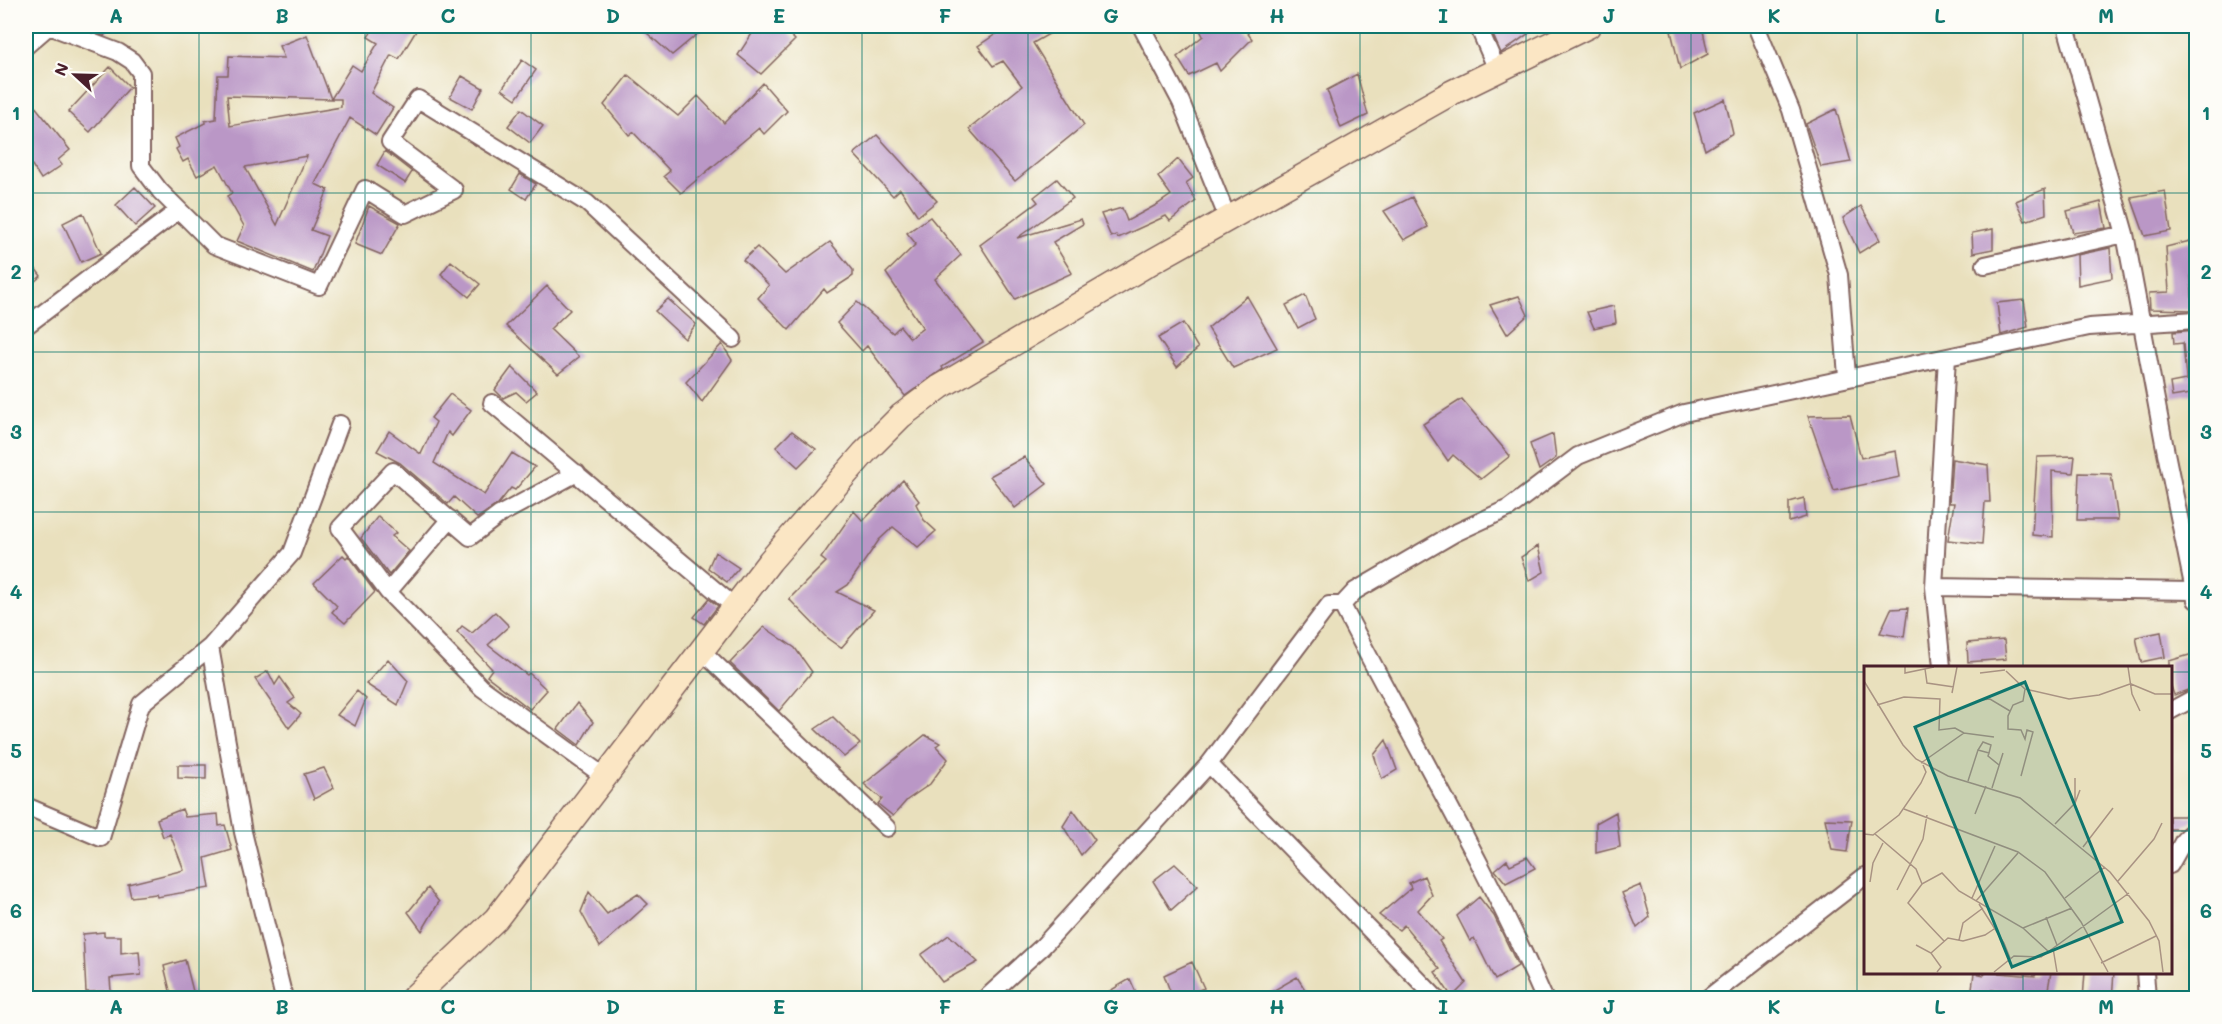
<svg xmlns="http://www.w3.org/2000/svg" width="2222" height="1024" font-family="Mali,sans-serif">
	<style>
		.building { fill: #ba97c6; fill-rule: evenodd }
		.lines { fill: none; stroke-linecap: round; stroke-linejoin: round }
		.street-casing { stroke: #82635e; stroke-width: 20 }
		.secondary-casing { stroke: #82635e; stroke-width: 27 }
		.street { stroke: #fff; stroke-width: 16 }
		.secondary { stroke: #fbe6c4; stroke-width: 24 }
		.grid { fill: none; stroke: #0f766e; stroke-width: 1.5; stroke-opacity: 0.55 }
		.inset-road { fill: none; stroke: #a99383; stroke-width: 1.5 }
		.view { fill: #0f766e; fill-opacity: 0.15; stroke: #0f766e; stroke-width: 3 }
		.inset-edge { fill: none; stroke: #4a1f2b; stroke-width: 3 }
		.neatline { fill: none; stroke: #0f766e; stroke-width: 2 }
		.grid-label { font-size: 20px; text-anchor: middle; font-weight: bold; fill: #0f766e }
	</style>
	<rect width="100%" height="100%" fill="#fdfcf7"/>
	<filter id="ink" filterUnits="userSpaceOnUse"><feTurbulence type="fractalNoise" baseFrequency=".0167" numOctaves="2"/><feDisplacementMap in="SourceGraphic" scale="12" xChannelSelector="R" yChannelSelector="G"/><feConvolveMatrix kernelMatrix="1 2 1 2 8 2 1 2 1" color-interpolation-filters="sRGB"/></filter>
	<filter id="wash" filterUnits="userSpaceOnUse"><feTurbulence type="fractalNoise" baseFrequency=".008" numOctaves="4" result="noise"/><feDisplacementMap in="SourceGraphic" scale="24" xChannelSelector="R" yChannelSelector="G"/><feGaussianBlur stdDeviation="1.35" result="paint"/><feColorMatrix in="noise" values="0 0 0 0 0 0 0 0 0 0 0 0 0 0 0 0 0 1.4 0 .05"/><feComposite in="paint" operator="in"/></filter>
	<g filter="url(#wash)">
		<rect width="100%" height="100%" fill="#e9e0bd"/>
		<g id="blocks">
			<path class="building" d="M77 26H111L104 36Z
				M375 26H419L399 59 391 55 371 93 393 108 376 135 350 118 315 184 328 190 311 230 327 236 313 272 237 241 244 226 227 196 232 193 217 165 197 176 188 159 183 162 176 149 179 147 175 138 205 123V121L216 119 218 75H228L229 56 284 58 279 46 307 35 331 99 227 96 230 126 341 107V99H331L352 65 361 71 378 43 368 37ZM307 156 277 225 245 167Z
				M639 26H707L672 55Z
				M757 26H781L795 40 761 74 738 55Z
				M1008 26H1063L1033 43 1084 125 1015 181 969 129 1022 86 1003 61 993 66 978 46Z
				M1198 26H1242L1252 39 1220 71 1216 63 1189 76 1177 57 1203 36Z
				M1489 26H1539L1501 53Z
				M1702 26 1708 54 1680 69 1671 31Z
				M522 60 536 70 516 99 502 89Z
				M110 67 130 87 90 132 68 112Z
				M1357 74 1368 115 1341 128 1327 90Z
				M628 75 678 116 698 96 724 123 763 83 787 111 764 134 759 128 681 193 664 176 670 171 633 132 629 135 604 105Z
				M462 76 483 88 472 109 450 97Z
				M26 95 70 150 58 160 62 165 41 179 26 156Z
				M1725 99 1733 133 1705 150 1694 113Z
				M521 109 543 126 530 143 508 126Z
				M1836 109 1851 162 1821 167 1806 124Z
				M877 135 937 201 918 216 900 189 893 196 854 154Z
				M385 151 412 172 405 183 377 165Z
				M1178 159 1193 178 1186 183 1196 201 1170 221 1166 216 1118 238 1116 235 1111 237 1101 214 1122 208 1127 221 1158 204 1171 195 1158 177Z
				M520 174 536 184 526 199 511 189Z
				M1057 179 1073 198 1017 238 1081 219 1083 224 1053 242 1072 273 1015 299 980 245 1038 202 1034 197Z
				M135 187 155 208 135 226 116 205Z
				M2045 189 2046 214 2025 221 2016 201Z
				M2165 191 2171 231 2145 236 2131 197Z
				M1412 197 1428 227 1404 240 1384 211Z
				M2101 202 2106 228 2073 233 2067 211Z
				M369 206 400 223 382 255 355 244Z
				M1861 206 1880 240 1859 253 1843 218Z
				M83 213 101 253 81 262 63 223Z
				M930 217 961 255 935 279 983 342 942 367 943 369 905 396 867 346 862 351 837 323 857 302 893 333 900 326 910 338 923 328 886 273 916 244 907 233Z
				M1993 229V249L1973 253 1972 233Z
				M2194 240 2196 275 2191 276 2193 310 2150 309 2149 293 2169 292 2166 247Z
				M830 242 853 270V276L827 293 824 289 789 330 758 298 769 285 743 260 757 247 785 274Z
				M2110 248 2112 278 2078 285 2077 255Z
				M26 256 41 276 26 289Z
				M451 261 480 284 469 297 441 274Z
				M547 286 570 310 550 329 579 357 558 374 506 326Z
				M1305 295 1315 319 1298 328 1286 305Z
				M1247 296 1277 348 1233 368 1208 328Z
				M1519 296 1528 315 1507 334 1490 305Z
				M668 299 696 324 685 339 655 311Z
				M2024 300 2028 327 2001 335 1997 303Z
				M1614 306 1616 323 1594 328 1587 312Z
				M1183 323 1198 348 1177 367 1158 338Z
				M2196 330V378L2186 379 2183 343 2174 344 2173 332Z
				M722 344 732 360 702 402 686 382Z
				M512 367 537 392 526 401 516 392 503 398 495 390Z
				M2196 378V393L2172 397 2170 383Z
				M450 394 471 410 452 436 448 432 434 463 484 495 512 453 535 467 515 490 511 488 498 504 477 518 454 497 448 504 400 463 377 451 389 431 421 454 436 422 431 418Z
				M1462 399 1510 456 1481 479 1453 455 1448 461 1423 424Z
				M1850 415 1861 458 1896 451 1900 477 1834 491 1808 416Z
				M792 431 816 449 798 467 776 447Z
				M1553 434 1556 458 1539 470 1530 444Z
				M2075 456 2073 473 2052 471 2053 537 2032 535 2037 457Z
				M1024 457 1047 484 1015 508 990 476Z
				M1952 459 1988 465 1990 502H1985L1982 544 1948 540 1954 503H1949Z
				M2079 473 2111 474 2118 520H2077Z
				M903 480 919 501 916 504 924 520 936 531 918 547 893 527 879 540 848 585 837 592 874 610 841 648 827 638 789 599 826 562 821 558 854 511 863 521Z
				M1804 498 1806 517 1789 522V502Z
				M378 516 396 533 392 536 409 551 389 575 361 538Z
				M1538 546 1544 572 1529 581 1521 557Z
				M715 552 739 568 727 582 708 568Z
				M343 555 346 558 348 556 375 592 345 623 332 612 337 606 314 583Z
				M709 599 718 606 704 624 694 617Z
				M1908 608 1904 637 1880 633 1891 609Z
				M495 612 509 626 488 645 527 675 529 673 547 690 530 709 487 676 492 669 457 632 462 626 472 633Z
				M764 627 795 648 812 672 779 711 730 663Z
				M2161 632 2165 657 2141 662 2136 637Z
				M2004 640 2006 659 1968 662 1967 643Z
				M2196 653V687L2174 695 2169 680V661Z
				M388 659 408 681 398 705 366 684Z
				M268 671 275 685 280 677 295 698 288 703 301 714 289 728 255 679Z
				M357 691 366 699 355 726 337 715Z
				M577 703 593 722 579 745 558 729Z
				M833 717 860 744 844 757 815 729Z
				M925 735 940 743 936 746 948 759 930 784 907 800 893 816 878 804 882 799 864 784Z
				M1386 740 1397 770 1382 779 1374 755Z
				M178 765H206V779L178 778Z
				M324 768 334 788 314 799 304 774Z
				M182 809 185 817 218 814 219 826 225 825 232 850 205 858 210 888 157 897 156 894 131 897 128 884 184 870 170 834 163 837 157 819Z
				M1073 810 1095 840 1081 855 1063 826Z
				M1616 812 1620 847 1596 853V823Z
				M2169 816H2193V819L2181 829H2169Z
				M1825 819 1852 820 1847 852 1832 850Z
				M1527 857 1535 868 1506 883 1495 870 1507 860 1510 865Z
				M1175 864 1198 886 1171 910 1153 881Z
				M1424 876 1432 895 1418 910 1442 939 1439 941 1466 983 1452 997 1435 972 1440 969 1404 925 1399 930 1379 915 1411 888 1409 883Z
				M1641 885 1650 917 1637 928 1622 893Z
				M428 888 439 902 422 931 408 912Z
				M589 892 607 914 638 894 648 904 600 947 581 912Z
				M1479 897 1494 916 1518 966 1495 980 1474 938 1470 941 1457 916Z
				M104 932V936H121V953L139 951 141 975 110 978 111 991 86 992 83 934Z
				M949 935 978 962 942 982 921 955Z
				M185 960 195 999H172L164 966Z
				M1192 962 1204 988 1188 994 1190 999H1173L1164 975Z
				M1986 972 2035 976 2036 972H2051L2047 995 2008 990 2007 993 1992 990 1991 999 1971 996 1974 973 1984 975Z
				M2085 972H2114L2112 999H2083Z
				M1297 977 1311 999H1259Z
				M1130 979 1139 999H1096Z"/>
		</g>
	</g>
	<g filter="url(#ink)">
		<use href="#blocks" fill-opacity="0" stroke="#82635e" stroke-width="1.5"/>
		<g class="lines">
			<g class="street-casing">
				<path id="street" d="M49 26 118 52 132 61 141 73V166L160 191 214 245 319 286 365 189 405 214 454 190 390 142 418 99 587 203 733 339
					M1141 26 1181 102 1228 219
					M1478 26 1498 72
					M1756 26 1791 110 1839 275 1847 376
					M2066 26 2125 234 2164 443 2196 600
					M26 46 49 26
					M1985 265 2125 234
					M26 326 179 210
					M492 403 735 607
					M450 519 388 592 340 528 393 471 470 537 499 515 577 473
					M1934 587 2193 591
					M388 592 482 688 605 777
					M1342 605C1409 736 1485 863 1544 998
					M704 648 706 655 887 828
					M1942 667 1934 587 1947 357
					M2170 711 2196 697
					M1209 764 1436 998
					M26 806 101 838 141 704 210 647
					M2170 865 2184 840 2196 829
					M2145 972 2147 998
					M284 998 243 832 210 647 292 553 340 424
					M986 998 1042 947 1209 764 1329 605H1342L1355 591 1453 534 1509 508 1578 456 1684 413 2089 327 2196 320
					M1708 998 1865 876"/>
			</g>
			<g class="secondary-casing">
				<path id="secondary" d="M413 998 496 919 770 561 864 453 901 416 940 387 1153 261 1451 93 1588 26"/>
			</g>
			<use href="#street" class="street"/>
			<use href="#secondary" class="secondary"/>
		</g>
	</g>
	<path class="grid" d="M199 26V998M365 26V998M531 26V998M696 26V998M862 26V998M1028 26V998M1194 26V998M1360 26V998M1526 26V998M1691 26V998M1857 26V998M2023 26V667M26 193H2196M26 352H2196M26 512H2196M26 672H1865M2170 672H2196M26 831H1865M2170 831H2196M2023 972V998"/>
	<g transform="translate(1864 666)">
		<rect width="308" height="308" fill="#e9e0bd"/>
		<path class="inset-road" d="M41 1V7L70 1M264 1 268 28 276 45M61 3 63 17 90 21M142 5 161 23 205 33 235 29 266 18M116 7 141 4M0 15 39 79 52 93 84 110 156 132 246 206 285 255 295 275 299 306M267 18 291 28H307M88 27 93 1M117 34 126 33 146 45M13 39 40 31 76 33 75 64 91 62 100 67M125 87 114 84 119 76 127 79 125 87 124 90 135 99M57 97 100 67 130 71M157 110 169 66 163 64 161 73 157 64 144 63V50L149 39 159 35 161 23M104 115 114 84M128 122 139 87M211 136V112M40 143 154 186 181 206 217 256 244 306M111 148 122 120M191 158 211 137 216 124M0 168 9 169 35 149 57 117 62 106 59 99M11 168 52 203 58 218 78 207 95 225 159 262 185 286M219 181 249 142M254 215 290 173 298 157M6 216 9 197 19 177M58 218 44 237 80 275M33 224 59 173 63 149M108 232 131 180M201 232 241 201M112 235 154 187M115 238 140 277 146 292M182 251 193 279M159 262 208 242M95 274 99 257 119 242M52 279 67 287 77 301 73 306M189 282 193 306M67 287 84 272 99 275 121 269 130 263M237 297 292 270M130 306 150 290 177 291 265 227"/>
		<path class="view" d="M161 16 258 256 148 301 51 61Z"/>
		<rect width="308" height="308" class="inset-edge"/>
	</g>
	<rect width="2222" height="1024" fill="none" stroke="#fdfcf7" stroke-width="66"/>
	<g transform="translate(75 75) rotate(292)" stroke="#fdfcf7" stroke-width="4.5" paint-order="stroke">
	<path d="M0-4.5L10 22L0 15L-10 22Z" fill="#4a1f2b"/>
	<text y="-9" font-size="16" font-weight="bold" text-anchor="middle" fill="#4a1f2b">N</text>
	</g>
	<rect x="33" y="33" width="2156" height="958" class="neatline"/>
	<g class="grid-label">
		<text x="116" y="23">A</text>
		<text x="282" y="23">B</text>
		<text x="448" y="23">C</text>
		<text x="613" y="23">D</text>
		<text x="779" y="23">E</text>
		<text x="945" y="23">F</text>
		<text x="1111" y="23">G</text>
		<text x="1277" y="23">H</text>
		<text x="1443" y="23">I</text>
		<text x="1609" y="23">J</text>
		<text x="1774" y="23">K</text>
		<text x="1940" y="23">L</text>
		<text x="2106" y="23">M</text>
		<text x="16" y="120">1</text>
		<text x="2206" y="120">1</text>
		<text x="16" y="279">2</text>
		<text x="2206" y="279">2</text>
		<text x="16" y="439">3</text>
		<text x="2206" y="439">3</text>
		<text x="16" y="599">4</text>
		<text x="2206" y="599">4</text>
		<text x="16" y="758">5</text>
		<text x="2206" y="758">5</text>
		<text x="16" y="918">6</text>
		<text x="2206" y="918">6</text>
		<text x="116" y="1014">A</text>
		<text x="282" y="1014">B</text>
		<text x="448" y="1014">C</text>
		<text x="613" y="1014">D</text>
		<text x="779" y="1014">E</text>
		<text x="945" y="1014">F</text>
		<text x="1111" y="1014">G</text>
		<text x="1277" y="1014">H</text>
		<text x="1443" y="1014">I</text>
		<text x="1609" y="1014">J</text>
		<text x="1774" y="1014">K</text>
		<text x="1940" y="1014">L</text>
		<text x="2106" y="1014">M</text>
	</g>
</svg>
